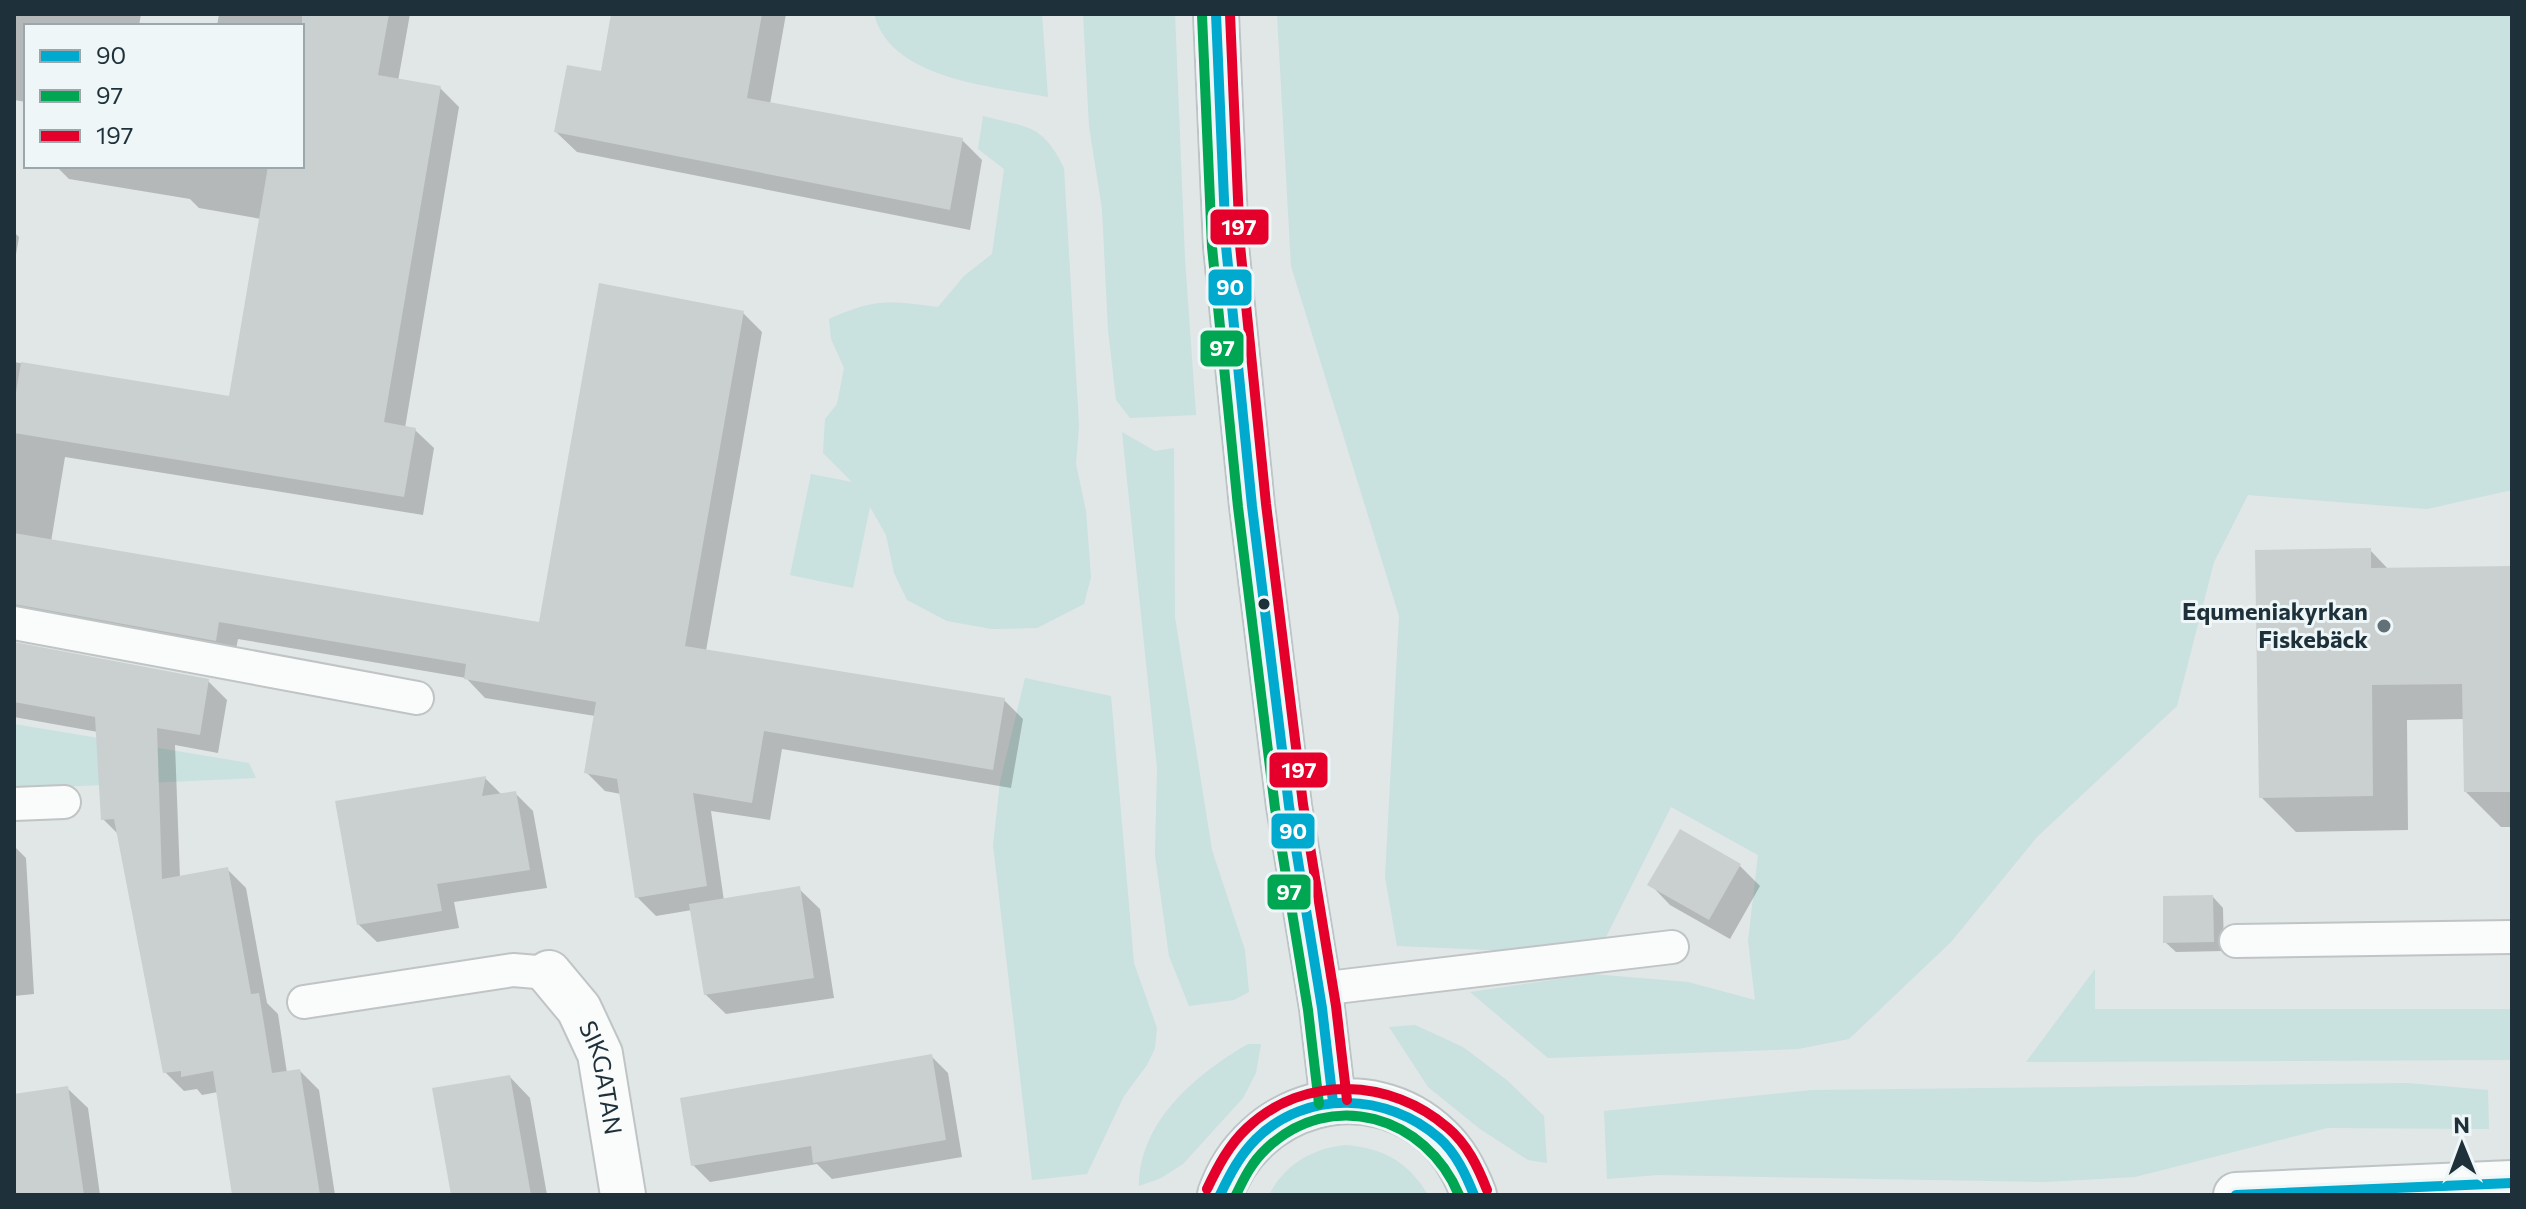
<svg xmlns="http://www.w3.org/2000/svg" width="2526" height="1209" font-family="Commissioner,sans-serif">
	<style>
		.green { fill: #c9e1df }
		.shadow { fill: #0003 }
		.building { fill: #cacfd0 }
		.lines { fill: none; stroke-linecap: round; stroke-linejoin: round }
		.lane-casing { stroke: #c0c4c5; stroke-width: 36 }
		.street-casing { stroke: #c0c4c5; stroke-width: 48 }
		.secondary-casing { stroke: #bec4c6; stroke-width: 48 }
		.lane { stroke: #fafbfb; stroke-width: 32 }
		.street { stroke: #fafbfb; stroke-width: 44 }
		.secondary { stroke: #fafbfb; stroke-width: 44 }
		.bus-1-casing { stroke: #eef6f7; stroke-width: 16 }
		.bus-2-casing { stroke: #eef6f7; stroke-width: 16 }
		.bus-3-casing { stroke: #eef6f7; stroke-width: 16 }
		.bus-1 { stroke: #00a9ce; stroke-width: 10 }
		.bus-2 { stroke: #00a651; stroke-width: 10 }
		.bus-3 { stroke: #e4002b; stroke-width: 10 }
		.bus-dot { fill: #1e313a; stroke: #eef6f7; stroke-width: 3 }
		.poi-dot { fill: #627077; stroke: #eef6f7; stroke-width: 3 }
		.labels { text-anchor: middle; stroke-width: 6; stroke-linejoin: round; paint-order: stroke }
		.poi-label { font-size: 24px; font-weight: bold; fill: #1e313a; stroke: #eef6f7; text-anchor: end }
		.street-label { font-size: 24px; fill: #1e313a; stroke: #eef6f7 }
		.line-badge { stroke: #eef6f7; stroke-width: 3 }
		.badge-label { font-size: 22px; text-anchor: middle; font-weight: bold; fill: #fff }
	</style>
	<rect width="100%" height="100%" fill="#e1e6e7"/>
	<path class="green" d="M874 14H1042L1048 97C993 86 891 80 874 14Z
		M1083 14H1175L1185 259 1196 415 1130 418 1116 400 1108 329 1102 209 1089 126Z
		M1277 14H2512V490L2427 509 2248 495 2214 562 2177 706 2037 837 1951 942 1849 1039 1798 1049 1548 1058 1470 992 1592 974 1688 982 1755 1000 1748 941 1758 855 1671 807 1605 939 1512 951 1397 946 1385 877 1399 616 1291 266Z
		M983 116C1028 128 1042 123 1064 168L1079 426 1076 464 1086 511 1091 577 1084 604 1037 628 992 629 947 621 907 600 894 573 886 535 870 507 853 588 790 575 811 474 852 482 823 453 825 419 837 404 844 368 831 339 829 319C876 298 889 301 938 307L964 276 992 254 1004 169 978 149Z
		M1122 432 1155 451 1174 448 1175 617 1212 850 1245 950 1249 992 1234 1000 1189 1006 1169 956 1155 855 1157 768Z
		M1025 678 1111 696 1134 963 1157 1028 1155 1048 1147 1065 1124 1096 1087 1174 1032 1180 993 845 1000 782Z
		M14 724 249 763 256 778 14 789Z
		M2095 969V1009H2512V1060L2026 1062Z
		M1415 1025 1463 1047 1508 1081 1544 1116 1547 1163 1528 1160 1480 1129 1428 1087 1389 1027Z
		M1248 1044H1261L1256 1073 1243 1098 1183 1164 1161 1178 1139 1186C1139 1122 1196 1074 1248 1044Z
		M2407 1083 2488 1090 2489 1129 2327 1128 2135 1177 2045 1182 1658 1175 1607 1179 1604 1111 1812 1090Z
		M1346 1145C1383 1148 1409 1162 1428 1195H1269C1285 1164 1313 1148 1346 1145Z"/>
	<path class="shadow" d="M14 14H141L139 26H26V102L14 100Z
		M219 14H410L398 81 440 88 459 107 405 428 415 430 434 448 423 515 65 457 51 542 541 624 743 313 762 332 706 651 1004 700 1023 719 1011 788 782 749 770 820 711 811 724 901 799 889 820 909 834 998 726 1014 705 994 692 910 656 916 637 897 621 794 605 791 586 772 595 716 485 698 466 678 238 639 234 659 14 638V362L231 399 261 219 199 208 190 199 69 179 56 166H302V26H217Z
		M613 14H786L770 104 962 140 982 160 970 230 577 152 556 132 602 74Z
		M14 232 19 237 14 266Z
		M2370 550 2389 570 2512 568V827H2501L2466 792 2465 719 2407 720 2408 830 2296 832 2261 797Z
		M14 644 208 681 227 700 218 753 175 745 180 878 227 869 246 888 267 1003 278 1014 287 1073 300 1071 319 1090 335 1195H234L218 1092 202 1095 197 1089 184 1091 165 1072 119 835 103 819 98 732 14 717Z
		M485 778 502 795 515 793 533 811 547 888 454 902 459 928 377 942 358 924Z
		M14 846 26 858 34 994 14 996Z
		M1740 866 1760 886 1730 939 1670 905 1650 884Z
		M2213 897 2223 908 2224 951 2176 952 2165 942Z
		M931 1056 948 1073 962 1157 832 1179 817 1164 710 1182 693 1165Z
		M510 1077 530 1098 547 1195H453Z
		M67 1088 88 1108 100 1195H14V1096Z"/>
	<path class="building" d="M302 14H389L378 75 441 86 384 422 416 428 404 497 14 433V405L21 362 229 396 268 166H302Z
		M611 14H762L747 98 963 138 950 210 554 132 567 65 601 71Z
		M599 283 744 311 685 646 1005 698 993 770 764 731 752 803 693 793 707 886 635 898 617 779 584 773 596 702 464 679 466 664 219 622 216 641 14 604V533L539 622Z
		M2371 548V568L2512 566V792H2464L2462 684 2372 685 2373 796 2259 798 2255 550Z
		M14 642 209 679 200 735 157 728 162 879 228 867 251 994 259 993 272 1073 300 1069 320 1195H232L213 1071 181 1077V1071L163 1073 114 819 101 820 95 717 14 702Z
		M486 776 482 796 516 791 530 870 437 884 442 911 357 925 335 801Z
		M1680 829 1741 864 1709 920 1647 885Z
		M800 886 814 978 704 995 689 904Z
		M2213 895 2214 942 2163 943V896Z
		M932 1054 946 1140 813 1163 811 1146 691 1166 680 1098Z
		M510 1075 531 1195H451L432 1088Z
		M68 1086 84 1195H14V1094Z"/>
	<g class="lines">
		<g class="lane-casing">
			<path id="lane" d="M14 623 417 698
				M14 804 64 802
				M2236 941 2512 937
				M1319 989 1672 947
				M304 1002 513 970 549 973"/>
		</g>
		<g class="street-casing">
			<g id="street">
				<path id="s1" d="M549 973 579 1009 600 1054 623 1195"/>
			</g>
		</g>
		<g class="secondary-casing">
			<path id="secondary" d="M1216 14 1226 246 1252 506 1289 806 1322 1008 1333 1102
				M1220 1195C1251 1103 1368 1069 1439 1138 1456 1154 1466 1174 1474 1195
				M2236 1195 2512 1183"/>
		</g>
		<use href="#lane" class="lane"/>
		<use href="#street" class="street"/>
		<use href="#secondary" class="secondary"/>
		<g class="bus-1-casing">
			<path id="bus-1" d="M1216 14 1226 246 1252 506 1289 806 1322 1008 1333 1102
				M1220 1195C1230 1174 1240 1155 1256 1139 1307 1089 1387 1093 1439 1138 1456 1153 1466 1175 1474 1195
				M2236 1195 2512 1183"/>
		</g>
		<g class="bus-2-casing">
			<path id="bus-2" d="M1202 15 1212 247 1238 507 1275 808 1308 1010 1319 1104
				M1236 1195C1244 1178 1252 1162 1266 1149 1331 1087 1426 1116 1459 1195"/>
		</g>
		<g class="bus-3-casing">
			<path id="bus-3" d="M1230 14 1240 245 1266 504 1303 804 1336 1006 1347 1100
				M1207 1189C1218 1166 1229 1145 1247 1128 1304 1074 1391 1078 1448 1128 1467 1144 1478 1167 1487 1190"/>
		</g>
		<use href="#bus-1" class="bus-1"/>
		<use href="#bus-2" class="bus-2"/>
		<use href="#bus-3" class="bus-3"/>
	</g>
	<circle class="bus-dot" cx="1264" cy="604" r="7"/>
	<circle class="poi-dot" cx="2384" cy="626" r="8"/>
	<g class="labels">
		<g class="poi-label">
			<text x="2368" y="620">Equmeniakyrkan<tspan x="2368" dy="28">Fiskebäck</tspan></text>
		</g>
		<g class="street-label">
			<text dy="8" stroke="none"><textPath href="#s1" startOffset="120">SIKGATAN</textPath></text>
		</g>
	</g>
	<g class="line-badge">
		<rect x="1209" y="208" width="61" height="38" rx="8" fill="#e4002b"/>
		<rect x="1207" y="268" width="46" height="39" rx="8" fill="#00a9ce"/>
		<rect x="1199" y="329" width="46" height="39" rx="8" fill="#00a651"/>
		<rect x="1268" y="751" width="61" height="38" rx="8" fill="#e4002b"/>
		<rect x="1270" y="812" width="46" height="38" rx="8" fill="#00a9ce"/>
		<rect x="1266" y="873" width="46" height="38" rx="8" fill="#00a651"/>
	</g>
	<g class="badge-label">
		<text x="1239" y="235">197</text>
		<text x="1230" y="295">90</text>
		<text x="1222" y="356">97</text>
		<text x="1299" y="778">197</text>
		<text x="1293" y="839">90</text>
		<text x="1289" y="900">97</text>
	</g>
	<rect width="2526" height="1209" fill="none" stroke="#1e313a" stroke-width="32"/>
	<rect x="24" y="24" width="280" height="144" fill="#eef6f7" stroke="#9ba7ab" stroke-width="2"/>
	<rect x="40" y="50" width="40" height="12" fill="#00a9ce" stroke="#9ba7ab" stroke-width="2"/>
	<text x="96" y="64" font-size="24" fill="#1e313a">90</text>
	<rect x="40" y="90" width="40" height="12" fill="#00a651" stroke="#9ba7ab" stroke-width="2"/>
	<text x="96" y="104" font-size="24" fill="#1e313a">97</text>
	<rect x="40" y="130" width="40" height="12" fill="#e4002b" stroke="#9ba7ab" stroke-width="2"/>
	<text x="96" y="144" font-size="24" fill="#1e313a">197</text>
	<g transform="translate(2462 1145) rotate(359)" stroke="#eef6f7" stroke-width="6" paint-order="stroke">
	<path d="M0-6L14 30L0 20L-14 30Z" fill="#1e313a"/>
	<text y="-12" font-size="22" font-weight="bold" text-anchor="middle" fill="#1e313a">N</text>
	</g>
</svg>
